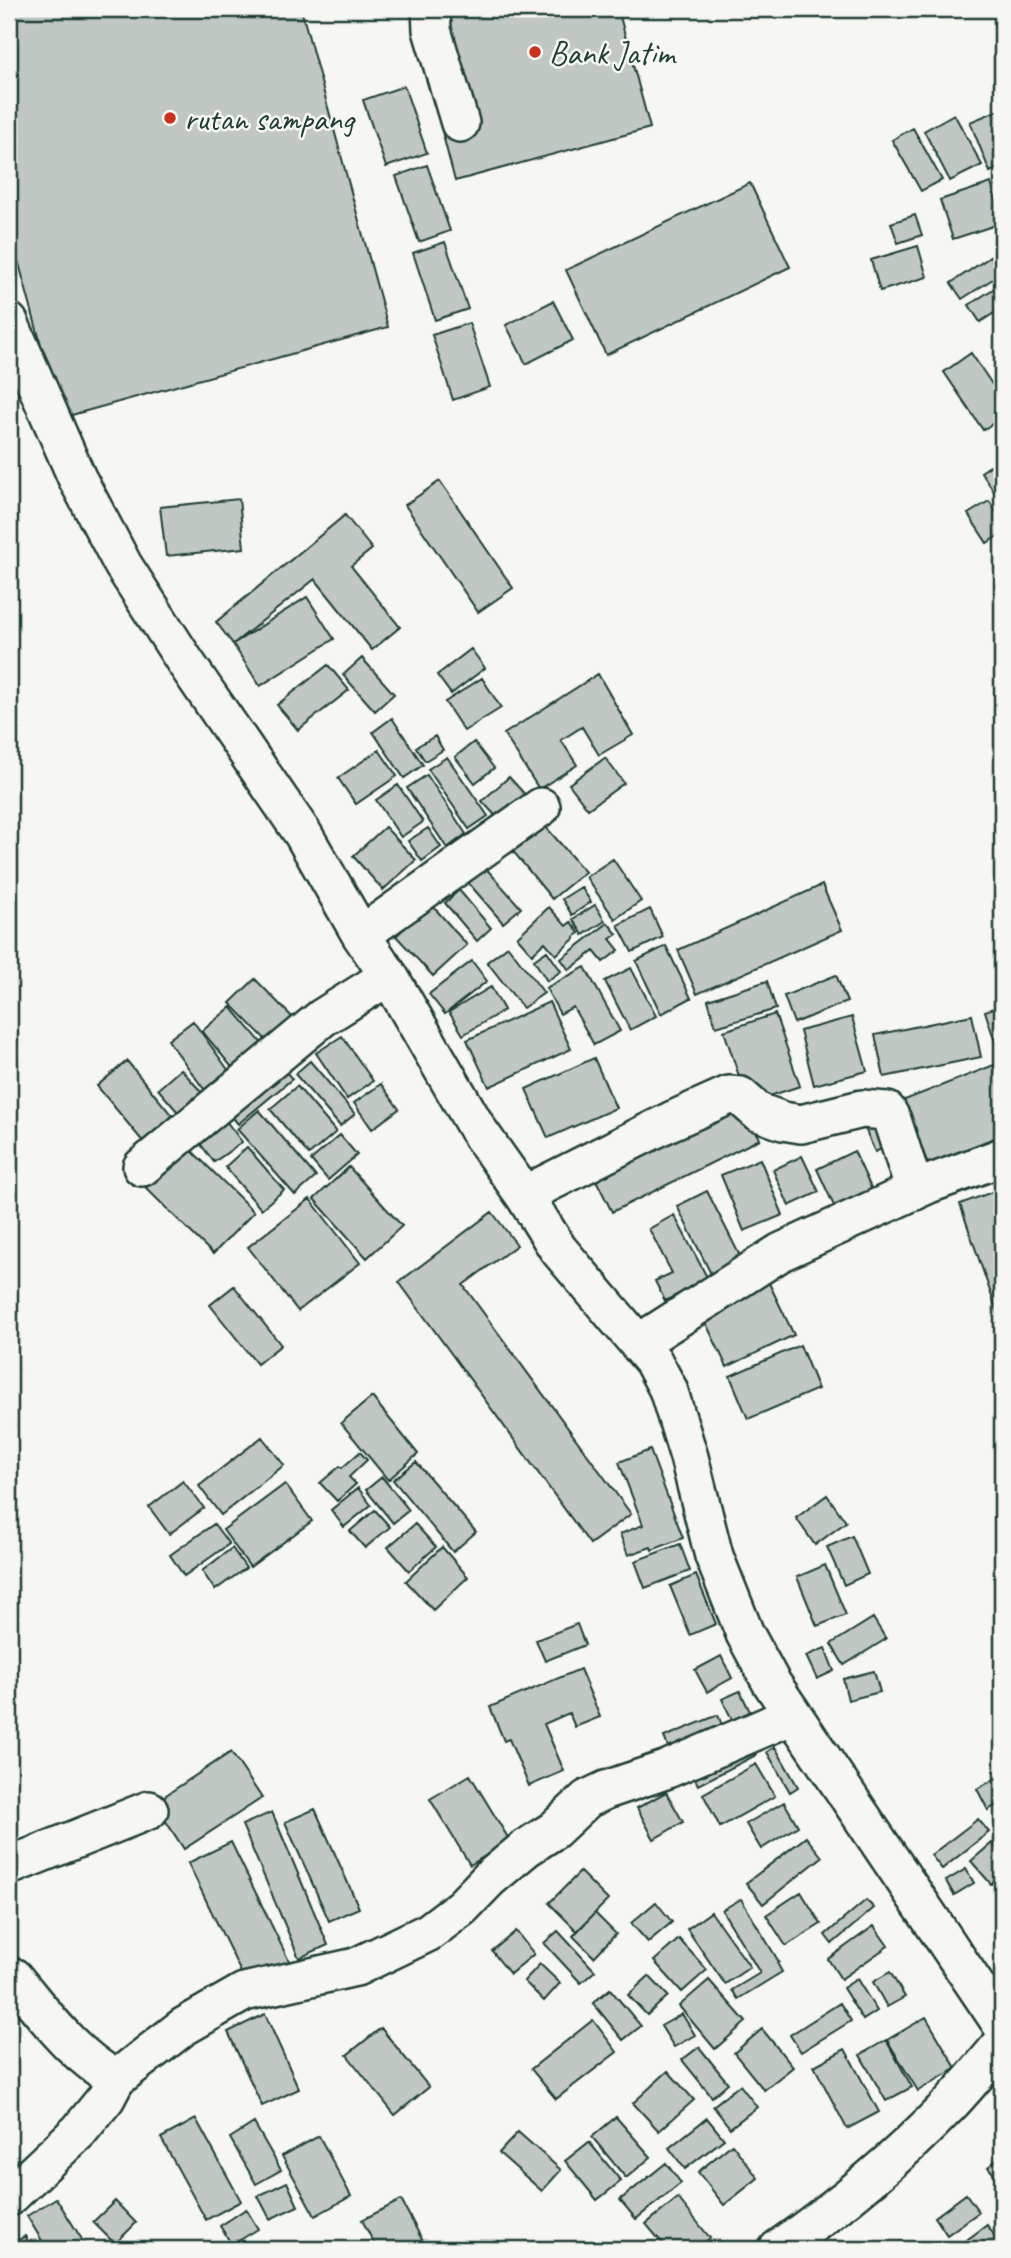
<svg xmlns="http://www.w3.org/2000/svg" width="1011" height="2258" font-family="Caveat,sans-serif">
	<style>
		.building { fill: #c1c8c3; stroke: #1f3d34; stroke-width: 2 }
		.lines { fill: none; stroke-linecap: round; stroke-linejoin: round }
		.minor-casing { stroke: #1f3d34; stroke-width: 42 }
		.minor { stroke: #f6f6f2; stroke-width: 37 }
		.poi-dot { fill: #c8321e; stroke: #f6f6f2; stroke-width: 2.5 }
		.labels { text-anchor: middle; stroke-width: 5; stroke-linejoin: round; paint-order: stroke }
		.poi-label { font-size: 33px; fill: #1f3d34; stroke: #f6f6f2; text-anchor: start }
	</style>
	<rect width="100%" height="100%" fill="#f6f6f2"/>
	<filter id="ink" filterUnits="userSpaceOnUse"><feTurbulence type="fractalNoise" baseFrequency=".0143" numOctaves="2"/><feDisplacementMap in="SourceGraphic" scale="14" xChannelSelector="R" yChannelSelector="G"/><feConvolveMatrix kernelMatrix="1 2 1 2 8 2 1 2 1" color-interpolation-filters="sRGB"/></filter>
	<g filter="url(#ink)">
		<path class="building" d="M9 9H301L388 327 61 418 9 227Z
			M410 9H618L650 128 455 181Z
			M404 86 427 153 386 167 363 100Z
			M1001 109 1002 166 990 172 970 122Z
			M954 114 982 165 950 181 924 131Z
			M913 128 942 180 921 191 892 140Z
			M427 165 450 231 419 242 396 176Z
			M750 183 790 267 606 355 566 270Z
			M991 183 1002 223 953 239 940 200Z
			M915 215 922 235 898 243 891 223Z
			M445 242 468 309 435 320 413 253Z
			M918 246 927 277 880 291 871 260Z
			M999 251 1002 256V273L962 299 951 283Z
			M1002 283V308L980 322 969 305Z
			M553 301 573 340 526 364 506 325Z
			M469 323 490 387 453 400 432 335Z
			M971 353 1002 399V417L983 430 944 372Z
			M1002 458V503L981 472Z
			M440 481 513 588 478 612 405 505Z
			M239 499 244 548 166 556 160 507Z
			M989 501 1002 520V533L987 543 968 514Z
			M345 515 372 549 351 566 400 627 372 650 315 579 233 644 216 622Z
			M307 597 334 639 260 686 233 644Z
			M471 649 485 668 451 694 437 675Z
			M362 658 394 694 375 711 343 675Z
			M328 665 349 690 298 730 277 705Z
			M598 674 633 735 599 755 582 727 561 740 577 765 539 789 504 734Z
			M482 678 501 708 464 731 445 702Z
			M392 718 423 765 404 778 373 732Z
			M435 736 443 750 425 761 416 747Z
			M474 742 494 768 475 783 455 757Z
			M379 750 397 776 356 804 338 778Z
			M447 757 488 816 469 829 428 769Z
			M605 758 624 783 588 809 569 784Z
			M427 775 466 834 447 848 407 788Z
			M509 777 529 799 502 823 482 801Z
			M398 785 423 822 401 837 376 800Z
			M539 819 585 872 552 899 508 845Z
			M385 827 416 860 383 890 353 856Z
			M428 828 441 847 422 861 408 841Z
			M613 859 641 901 615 919 586 877Z
			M483 865 521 908 503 923 466 880Z
			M822 885 842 930 697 994 678 950Z
			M581 887 591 902 572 915 562 899Z
			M459 890 491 928 477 941 445 903Z
			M431 904 467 945 433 976 396 936Z
			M595 905 605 921 583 935 573 919Z
			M549 907 566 926 571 922 579 933 574 937 575 938 556 955 545 942 532 954 517 937Z
			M650 909 663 937 632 952 618 925Z
			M608 923 617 934 610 939 619 950 603 962 594 951 569 970 561 959Z
			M508 946 544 993 523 1008 487 962Z
			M666 946 691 998 661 1014 636 961Z
			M547 951 561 971 547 981 534 960Z
			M472 961 487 981 445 1014 429 994Z
			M585 967 620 1031 594 1045 573 1007 560 1014 546 988Z
			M631 968 656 1016 630 1030 605 981Z
			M836 975 847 1002 794 1023 784 996Z
			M255 979 294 1019 269 1043 230 1003Z
			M767 981 776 1009 716 1027 708 1000Z
			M491 987 504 1010 463 1035 449 1012Z
			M549 1002 571 1049 489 1087 467 1040Z
			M1002 1005V1063L985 1011Z
			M231 1007 265 1047 235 1071 202 1031Z
			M775 1014 800 1086 748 1103 724 1031Z
			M972 1015 981 1057 884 1077 875 1035Z
			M852 1017 867 1071 814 1085 800 1031Z
			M193 1021 234 1078 209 1096 168 1040Z
			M342 1036 373 1081 347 1099 316 1053Z
			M594 1058 616 1108 548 1138 526 1089Z
			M127 1061 179 1124 149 1149 97 1086Z
			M310 1061 355 1114 340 1126 295 1074Z
			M279 1063 292 1079 238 1124 225 1108Z
			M994 1065 1002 1087V1135L928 1164 902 1101Z
			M181 1069 212 1104 189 1125 158 1089Z
			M381 1084 399 1109 372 1129 354 1103Z
			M297 1086 336 1132 309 1155 270 1109Z
			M740 1098 760 1139 612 1212 592 1172Z
			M259 1110 316 1177 295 1195 237 1129Z
			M220 1113 242 1142 214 1162 193 1134Z
			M885 1117 896 1142 875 1152 864 1126Z
			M340 1135 357 1155 328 1180 311 1160Z
			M187 1146 254 1212 213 1254 146 1188Z
			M247 1147 284 1190 261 1209 225 1167Z
			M854 1151 877 1201 840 1219 817 1169Z
			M802 1156 819 1192 789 1206 773 1170Z
			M760 1159 783 1215 744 1231 721 1175Z
			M349 1167 402 1226 367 1258 314 1199Z
			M1000 1189 1002 1195V1326L960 1204Z
			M707 1191 742 1260 711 1274 677 1206Z
			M310 1199 360 1263 298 1311 248 1247Z
			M492 1212 517 1245 463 1285 631 1514 590 1544 399 1282Z
			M674 1215 708 1279 665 1301 655 1281 672 1273 649 1229Z
			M768 1281 794 1335 727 1367 701 1313Z
			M234 1286 281 1345 257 1364 210 1305Z
			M800 1345 818 1389 748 1419 730 1376Z
			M372 1397 418 1454 388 1480 341 1423Z
			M262 1437 284 1465 221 1515 199 1486Z
			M650 1450 683 1538 652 1550 651 1547 628 1555 620 1534 643 1525 619 1462Z
			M360 1452 367 1460 349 1477 356 1484 337 1501 320 1483 340 1466 342 1468Z
			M416 1462 476 1532 453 1552 393 1480Z
			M382 1477 409 1510 393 1523 366 1490Z
			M183 1481 204 1508 169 1534 149 1507Z
			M285 1484 312 1521 250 1567 223 1530Z
			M358 1488 371 1505 344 1527 331 1510Z
			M827 1495 846 1522 815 1545 796 1518Z
			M375 1510 390 1527 365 1548 350 1531Z
			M214 1524 229 1544 184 1576 170 1555Z
			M415 1524 436 1547 409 1571 388 1547Z
			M852 1536 868 1574 844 1585 827 1547Z
			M680 1544 690 1571 645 1588 635 1561Z
			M442 1547 468 1577 433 1610 406 1581Z
			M232 1548 246 1568 215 1590 202 1571Z
			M825 1565 846 1615 817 1626 797 1577Z
			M696 1575 716 1624 690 1635 670 1586Z
			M873 1618 886 1639 844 1665 831 1644Z
			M577 1624 585 1645 545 1661 536 1640Z
			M825 1648 834 1671 817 1679 806 1656Z
			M721 1656 732 1678 707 1692 695 1670Z
			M580 1669 600 1717 575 1727 569 1713 544 1724 564 1771 529 1786 509 1739 504 1741 490 1707Z
			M874 1671 880 1692 848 1700 843 1679Z
			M740 1691 757 1726 739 1734 722 1699Z
			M718 1715 727 1738 673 1759 664 1737Z
			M750 1741 756 1755 698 1785 691 1771Z
			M775 1747 798 1787 790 1792 767 1752Z
			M231 1752 262 1798 184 1849 154 1803Z
			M756 1764 775 1796 720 1827 703 1794Z
			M470 1775 510 1841 470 1865 430 1799Z
			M1002 1775V1802L988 1810 977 1789Z
			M666 1792 683 1822 654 1839 637 1808Z
			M784 1802 798 1826 761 1849 746 1824Z
			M315 1809 359 1908 329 1921 285 1822Z
			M272 1812 328 1945 299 1958 242 1825Z
			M978 1819 989 1832 942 1869 931 1855Z
			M806 1837 822 1857 763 1904 746 1883Z
			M231 1842 290 1963 247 1985 188 1863Z
			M992 1843 1002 1854V1874L991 1884 971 1861Z
			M966 1869 974 1883 954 1895 946 1881Z
			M580 1872 608 1900 577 1931 549 1903Z
			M801 1892 821 1924 786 1946 766 1915Z
			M741 1899 779 1962 777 1963 782 1972 738 1999 732 1990 760 1973 722 1910Z
			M866 1900 874 1908 832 1944 825 1935Z
			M656 1902 672 1922 648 1942 631 1923Z
			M711 1912 750 1967 725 1984 687 1929Z
			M595 1913 616 1934 594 1957 573 1936Z
			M874 1926 888 1946 841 1979 828 1959Z
			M516 1931 534 1954 510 1974 492 1951Z
			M558 1931 595 1971 581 1983 544 1943Z
			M679 1939 707 1970 682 1992 654 1961Z
			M540 1964 560 1983 544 2001 524 1981Z
			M890 1972 905 1997 887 2007 873 1982Z
			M649 1976 668 1996 647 2015 628 1995Z
			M857 1979 877 2011 863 2020 843 1988Z
			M709 1980 746 2022 715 2049 679 2006Z
			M610 1989 641 2026 623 2040 593 2003Z
			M840 2003 851 2021 801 2052 790 2035Z
			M265 2014 299 2089 262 2106 228 2032Z
			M682 2014 695 2035 674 2047 661 2026Z
			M926 2017 956 2068 918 2091 887 2040Z
			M593 2020 617 2052 556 2099 531 2069Z
			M381 2028 429 2087 395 2115 347 2055Z
			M762 2029 793 2067 764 2090 734 2053Z
			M886 2040 912 2087 886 2101 860 2055Z
			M699 2047 728 2083 712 2097 682 2060Z
			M845 2049 879 2112 847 2129 814 2066Z
			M668 2071 694 2100 659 2131 633 2103Z
			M740 2085 757 2107 730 2128 713 2106Z
			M616 2117 651 2157 626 2178 592 2137Z
			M707 2118 724 2139 685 2169 669 2148Z
			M196 2119 241 2201 206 2220 161 2138Z
			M254 2123 281 2170 256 2184 230 2138Z
			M518 2132 561 2170 542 2191 499 2153Z
			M319 2136 351 2196 315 2216 282 2156Z
			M589 2142 621 2181 597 2200 565 2161Z
			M732 2144 758 2178 724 2205 698 2172Z
			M1002 2155V2184L988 2167Z
			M666 2163 681 2183 636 2219 620 2200Z
			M287 2182 298 2206 270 2219 258 2196Z
			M966 2194 979 2212 947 2235 935 2217Z
			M56 2198 88 2249H47L27 2216Z
			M678 2198 710 2238 697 2249H667L646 2224Z
			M401 2200 427 2249H377L362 2220Z
			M115 2201 136 2223 115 2244 93 2222Z
			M246 2209 258 2229 232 2245 220 2226Z
			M987 2225 1002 2246V2249H963L960 2245Z
			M25 2236 33 2249H9V2246Z"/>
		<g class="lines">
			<g class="minor-casing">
				<path id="minor" d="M431 9 432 30 460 123
					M9 322 77 478 123 565 184 660 303 834 361 935 389 976 478 1130 524 1195 558 1249 653 1361 668 1389 689 1457 714 1556 745 1634 771 1682 1002 2025
					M361 935 541 807
					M142 1167 322 1018 389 976
					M524 1195 671 1121 729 1095 740 1096 758 1112 783 1121 801 1124 862 1109 887 1111 892 1120 915 1191
					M639 1343 781 1252 929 1184 1002 1157
					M9 1866 149 1810
					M9 1979 13 1977C45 2015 72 2054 116 2079
					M9 2197 79 2131 106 2098 116 2079 183 2027 244 1992 356 1967 429 1932 462 1907 490 1878 526 1848 554 1830 587 1799 606 1790 665 1770 793 1715
					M778 2249C839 2207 898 2158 950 2104 968 2085 985 2064 1002 2044"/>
			</g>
			<use href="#minor" class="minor"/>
		</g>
	</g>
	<g class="poi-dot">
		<circle cx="535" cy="52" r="7"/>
		<circle cx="170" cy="118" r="7"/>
	</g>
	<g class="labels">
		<g class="poi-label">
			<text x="549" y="64">Bank Jatim</text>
			<text x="184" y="130">rutan sampang</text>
		</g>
	</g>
	<rect width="1011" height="2258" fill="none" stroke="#f6f6f2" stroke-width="35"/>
	<rect x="18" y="18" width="976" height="2223" fill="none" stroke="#1f3d34" stroke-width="2.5" filter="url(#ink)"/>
</svg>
